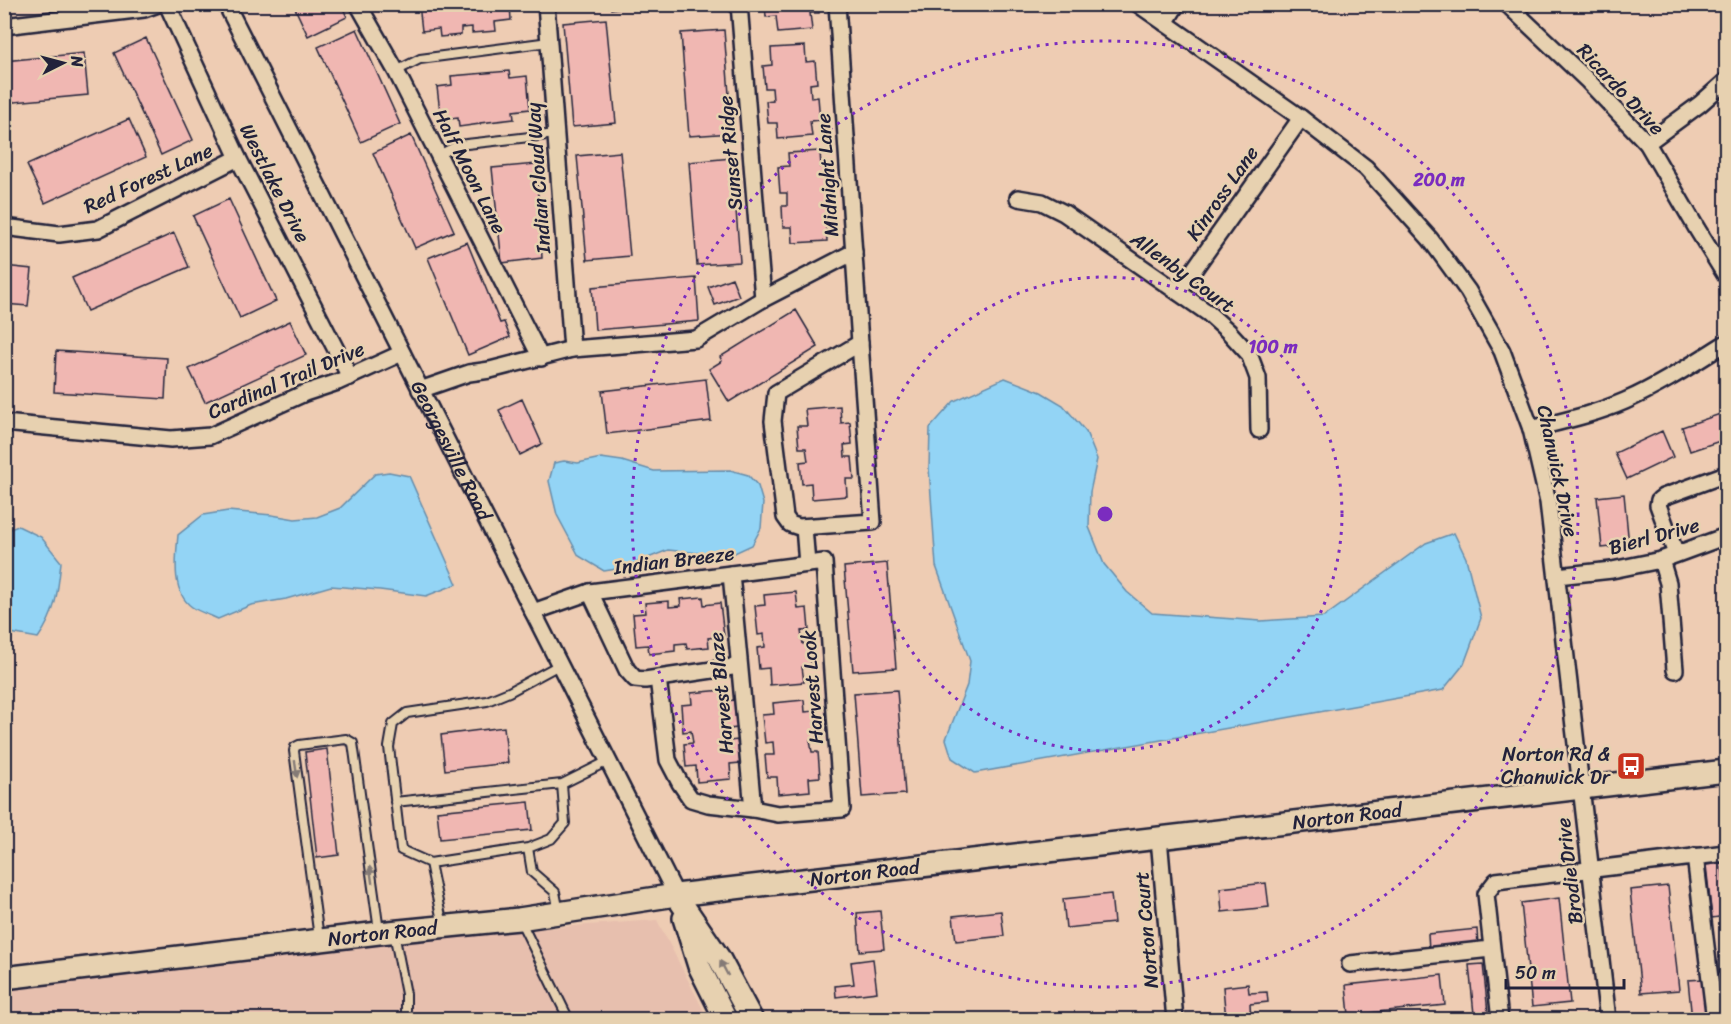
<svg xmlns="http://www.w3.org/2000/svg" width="1731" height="1024" font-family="Sriracha,sans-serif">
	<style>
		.built { fill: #e7bfae }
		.water { fill: #93d4f5; stroke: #668dab; stroke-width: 1.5 }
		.building { fill: #f0b7b2; stroke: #22223b; stroke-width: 1.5 }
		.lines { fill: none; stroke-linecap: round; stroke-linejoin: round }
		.lane-casing { stroke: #22223b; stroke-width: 12 }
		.street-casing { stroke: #22223b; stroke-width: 20 }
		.secondary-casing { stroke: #22223b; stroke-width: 26 }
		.lane { stroke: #e7d1b0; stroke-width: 8 }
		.street { stroke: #e7d1b0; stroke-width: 15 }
		.secondary { stroke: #e7d1b0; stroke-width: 21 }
		.oneway { fill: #847a76 }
		.ring { fill: none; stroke: #7b2cbf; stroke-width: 3; stroke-dasharray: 3 6 }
		.labels { text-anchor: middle; stroke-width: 5; stroke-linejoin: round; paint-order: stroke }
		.street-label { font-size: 20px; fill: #22223b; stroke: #e7d1b0 }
		.poi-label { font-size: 20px; fill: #22223b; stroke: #e7d1b0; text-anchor: end }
		.centre { fill: #7b2cbf; stroke: #e7d1b0; stroke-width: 3 }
		.ring-label { font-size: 18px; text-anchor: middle; font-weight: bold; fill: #7b2cbf; stroke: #e7d1b0; stroke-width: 5; stroke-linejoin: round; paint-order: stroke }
	</style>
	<rect width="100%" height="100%" fill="#eeccb3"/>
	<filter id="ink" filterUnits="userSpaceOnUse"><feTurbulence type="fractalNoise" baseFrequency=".0167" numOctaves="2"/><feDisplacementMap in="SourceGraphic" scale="12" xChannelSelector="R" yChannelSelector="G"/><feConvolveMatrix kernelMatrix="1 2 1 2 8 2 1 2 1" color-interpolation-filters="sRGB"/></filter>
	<g filter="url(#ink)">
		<path class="built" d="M657 920 708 1019 5 1020V988L218 952Z"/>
		<path class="water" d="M1005 378 1041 392 1063 405 1086 432 1097 459 1090 492 1089 527 1104 564 1127 592 1152 613 1261 621 1324 617 1426 543 1454 533 1466 558 1481 618 1464 664 1443 690 975 773 952 758 946 739 967 685 970 661 936 566 929 468 930 428 954 401Z
			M601 458 622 461 654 471 730 470 748 475 758 486 763 503 761 528 752 545 728 556 668 550 623 568 604 571 579 556 557 515 549 481 554 463 564 461 578 463Z
			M389 472 409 476 457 584 426 596 380 590 331 586 286 599 251 605 218 619C210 615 199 612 192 607 171 592 176 558 178 535L203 515 228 511 272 515 295 519 317 517 340 508 375 474Z
			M18 526 41 537 61 562C58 591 56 613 38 638L5 632V531Z"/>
		<path class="building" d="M293 4H341L347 17 308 36Z
			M419 4H510L511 20 495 22 496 31 472 33V27L461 28V35L440 37 439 29 422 31Z
			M611 4H648L611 9Z
			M765 4H819V13H810L812 30 778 33 776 16 766 17Z
			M606 19 616 123 572 127 563 23Z
			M357 29 400 124 361 142 318 47Z
			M724 30 732 133 689 136 681 33Z
			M146 38 193 140 161 155 114 53Z
			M805 46 806 62 815 61 817 83 810 84 811 98 818 97 820 120 810 121 812 136 778 139 777 123H768L766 101 773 100 772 88H765L763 66 772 65 771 48Z
			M84 53 88 95 4 103V61Z
			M509 71 510 78 527 76 530 109 513 111 514 119 480 123V124L459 127 458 118 441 120 437 87 452 85 451 76Z
			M129 119 146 157 45 203 27 165Z
			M411 135 454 231 415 248 373 153Z
			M820 151 821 167 830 166 832 189 825 190 826 202H833L834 224H826L827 241 793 243 792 227H783L782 206H787V193H780L778 167 789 166 788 153Z
			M620 152 630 256 587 260 577 156Z
			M732 158 740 262 697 265 689 162Z
			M536 164 542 258 502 263 492 168Z
			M229 199 276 301 240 318 193 216Z
			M174 233 189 267 87 311 72 278Z
			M467 242 500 323 504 322 510 337 468 355 428 258Z
			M4 266 32 269 28 306 4 304Z
			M696 278 699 321 595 330 592 287Z
			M732 278 739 296 715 305 708 287Z
			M796 310 818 347 729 402 709 369 722 361 720 357Z
			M290 321 306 355 205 402 189 369Z
			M56 351 167 358 165 399 54 392Z
			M706 379 711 421 607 434 602 391Z
			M522 399 542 444 520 455 499 410Z
			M840 406 841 423 850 422 852 444 844 445 845 457H852L854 479H846L847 496 812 499 811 483 802 484 800 462 808 461 806 448H799L797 426H807L805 409Z
			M1726 412V439L1690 451 1682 427Z
			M1662 431 1673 457 1627 479 1615 453Z
			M1624 494 1629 545 1602 548 1597 497Z
			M887 563 896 668 853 671 844 567Z
			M796 592 798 609 807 608 809 630 801 631 803 644H809L811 666 802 667 804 682 770 685 769 668 759 669 757 648 765 647 764 634 758 635 755 606 765 605 764 595Z
			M703 597 704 605 720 603 724 636 708 638 709 647 687 649 686 643 675 644V651L649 654 648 645 636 646 633 614 646 613 645 603 669 601V607L681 606 680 599Z
			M723 690 724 701 734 700 737 728 729 729 730 741 737 740 740 763 730 764 731 779 697 782 696 766 686 767 684 744 693 743 691 731 683 732 681 705 692 704 691 693Z
			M897 690 905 794 862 797 854 693Z
			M804 700 805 712 815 711 817 739 810 740 812 752H818L820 777 809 778 810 791 778 794 777 777H767L765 755H774L773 742 765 743 762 715 774 714 773 703Z
			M504 727 508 763 445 770 441 735Z
			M327 749 339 855 317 858 305 752Z
			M529 802 532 830 440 839 437 811Z
			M1722 863 1726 916 1712 918 1706 865Z
			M1266 883 1269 907 1222 912 1220 888Z
			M1668 886 1679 990 1641 993 1630 890Z
			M1111 894 1114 923 1066 928 1063 899Z
			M1559 898 1570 1003 1532 1007 1521 903Z
			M880 911 884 949 860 951 857 913Z
			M1001 911 1004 936 956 941 953 916Z
			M1477 929 1478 945 1429 950 1428 934Z
			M873 959 877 992 836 997 835 986 854 984 851 962Z
			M1483 964 1488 1013 1474 1014 1469 965Z
			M1442 975 1445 1005 1349 1015 1346 985Z
			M1704 979 1708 1020H1692L1688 980Z
			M1248 984 1249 993 1267 992 1268 1002 1250 1004 1251 1020H1226L1223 987Z"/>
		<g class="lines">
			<g class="lane-casing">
				<path id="lane" d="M396 71 420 59 549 42
					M439 155 458 145 556 134
					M395 802 562 784
					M528 848 430 863 401 850 389 747 393 724 407 713 487 701 509 692 559 665
					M430 863 443 926
					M559 912 555 892 532 872 528 848 551 839 565 823 562 784 608 761
					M520 920 569 1020
					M394 933 406 994V1020
					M319 938 294 751 295 747 299 745 346 739 353 743 379 931"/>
			</g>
			<g class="street-casing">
				<g id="street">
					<path d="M167 4 238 158 350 377"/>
					<path id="s1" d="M226 4 676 895"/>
					<path d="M358 4 396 71 541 358"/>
					<path d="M546 4 572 349"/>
					<path d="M739 4 763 299"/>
					<path d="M837 4 860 343"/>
					<path d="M1138 4 1301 118 1366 168 1430 239 1468 291 1502 351 1531 429 1548 502 1608 1020"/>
					<path d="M1507 4 1588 81 1647 143 1697 229 1726 276"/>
					<path d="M1165 23 1177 4"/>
					<path d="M4 26 144 9 158 4"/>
					<path d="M1647 143 1700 104 1726 81"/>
					<path d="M1018 198 1042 202 1064 213 1208 313 1229 332 1249 354 1258 378 1259 430"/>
					<path d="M4 227 59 234 98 229 238 158"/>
					<path d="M1178 292 1301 118"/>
					<path d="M860 343 873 522 799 527 790 524 785 517 773 421 776 393Z"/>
					<path d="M420 390 469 373 490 370 572 349 696 339 763 299 854 252"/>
					<path d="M4 423 171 439 210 436 305 393 338 382 402 353"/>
					<path d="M1531 429C1563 421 1595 414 1625 401 1661 385 1694 363 1726 343"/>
					<path d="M804 527 807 564"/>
					<path d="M1676 554 1658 505 1659 500 1663 497 1726 474"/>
					<path d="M1661 560 1668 583 1675 670"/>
					<path d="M731 574 753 809"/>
					<path d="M1557 576 1612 570 1661 560 1726 536"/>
					<path d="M590 592 627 670 635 679 645 680 739 666"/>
					<path d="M533 612 590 592 824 562 842 809 778 814 753 809 708 804 691 799 680 783 668 760 658 678"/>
					<path d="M1159 838 1175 1020"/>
					<path d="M1695 856 1715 1020"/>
					<path d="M1350 964 1491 949"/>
					<path d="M1500 1020 1486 894 1496 881 1726 853"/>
				</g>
			</g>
			<g class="secondary-casing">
				<g id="secondary">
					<path d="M676 895 719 958 752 1020"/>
					<path d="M684 918 699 966 726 1020"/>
					<path id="s2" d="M4 978 379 933 519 919 676 895 1726 771"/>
				</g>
			</g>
			<use href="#lane" class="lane"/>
			<use href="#street" class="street"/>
			<use href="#secondary" class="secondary"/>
		</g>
		<defs><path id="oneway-solid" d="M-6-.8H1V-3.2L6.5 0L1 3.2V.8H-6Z" transform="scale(1.5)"/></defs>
		<g class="oneway">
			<use href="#oneway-solid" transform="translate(296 769) rotate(82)"/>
			<use href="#oneway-solid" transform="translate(371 875) rotate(-98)"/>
			<use href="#oneway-solid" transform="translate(724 968) rotate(-118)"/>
		</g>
	</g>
	<g class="ring">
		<circle cx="1105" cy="514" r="237"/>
		<circle cx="1105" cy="514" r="473"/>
	</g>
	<defs>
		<g id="bus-square" transform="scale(1.5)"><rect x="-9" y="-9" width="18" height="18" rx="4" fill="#c8321e" stroke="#e7d1b0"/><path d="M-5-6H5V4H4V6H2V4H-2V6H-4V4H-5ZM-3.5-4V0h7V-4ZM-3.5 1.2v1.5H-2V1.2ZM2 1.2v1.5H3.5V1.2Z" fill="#fff"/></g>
	</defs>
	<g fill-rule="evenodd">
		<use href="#bus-square" x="1631" y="766"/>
	</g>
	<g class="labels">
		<g class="street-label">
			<text transform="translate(1621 89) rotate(47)" y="7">Ricardo Drive</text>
			<text transform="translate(730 153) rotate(-95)" y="7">Sunset Ridge</text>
			<text transform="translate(470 171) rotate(63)" y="7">Half Moon Lane</text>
			<text transform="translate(827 175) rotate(-94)" y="7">Midnight Lane</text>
			<text transform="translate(148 178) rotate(-25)" y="7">Red Forest Lane</text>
			<text transform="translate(538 178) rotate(-94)" y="7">Indian Cloud Way</text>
			<text transform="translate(275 183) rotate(63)" y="7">Westlake Drive</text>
			<text transform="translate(1222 193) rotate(-55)" y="7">Kinross Lane</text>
			<text transform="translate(1183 272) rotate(36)" y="7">Allenby Court</text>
			<text transform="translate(286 380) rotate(-23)" y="7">Cardinal Trail Drive</text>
			<text dy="7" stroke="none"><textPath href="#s1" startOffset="500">Georgesville Road</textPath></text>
			<text transform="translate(1558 471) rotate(78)" y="7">Chanwick Drive</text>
			<text transform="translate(1654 536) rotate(-15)" y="7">Bierl Drive</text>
			<text transform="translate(674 560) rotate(-7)" y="7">Indian Breeze</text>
			<text transform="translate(812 687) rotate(-94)" y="7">Harvest Look</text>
			<text transform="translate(721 693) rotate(-95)" y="7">Harvest Blaze</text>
			<text dy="7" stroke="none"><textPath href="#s2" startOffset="1353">Norton Road</textPath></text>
			<text transform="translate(1569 871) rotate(-97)" y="7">Brodie Drive</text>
			<text dy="7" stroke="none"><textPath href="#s2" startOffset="867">Norton Road</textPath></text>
			<text transform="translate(1146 930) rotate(-95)" y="7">Norton Court</text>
			<text dy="7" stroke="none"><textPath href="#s2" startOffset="381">Norton Road</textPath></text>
		</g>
		<g class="poi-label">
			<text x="1610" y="761">Norton Rd &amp;<tspan x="1610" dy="23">Chanwick Dr</tspan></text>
		</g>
	</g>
	<circle cx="1105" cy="514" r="9" class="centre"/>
	<g class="ring-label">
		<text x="1439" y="186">200 m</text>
		<text x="1273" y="353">100 m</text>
	</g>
	<rect width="1731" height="1024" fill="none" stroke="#e7d1b0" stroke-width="24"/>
	<rect x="12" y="12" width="1707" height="1000" fill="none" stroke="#22223b" stroke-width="2" filter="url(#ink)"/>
	<g transform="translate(63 63) rotate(84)" stroke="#e7d1b0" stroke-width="4.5" paint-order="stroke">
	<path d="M0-4.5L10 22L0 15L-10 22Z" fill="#22223b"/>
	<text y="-9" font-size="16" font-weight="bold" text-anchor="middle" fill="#22223b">N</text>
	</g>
	<path d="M1506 979v9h118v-9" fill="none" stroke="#22223b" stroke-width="3"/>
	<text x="1515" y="979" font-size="18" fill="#22223b" stroke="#e7d1b0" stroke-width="4.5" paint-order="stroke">50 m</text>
</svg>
